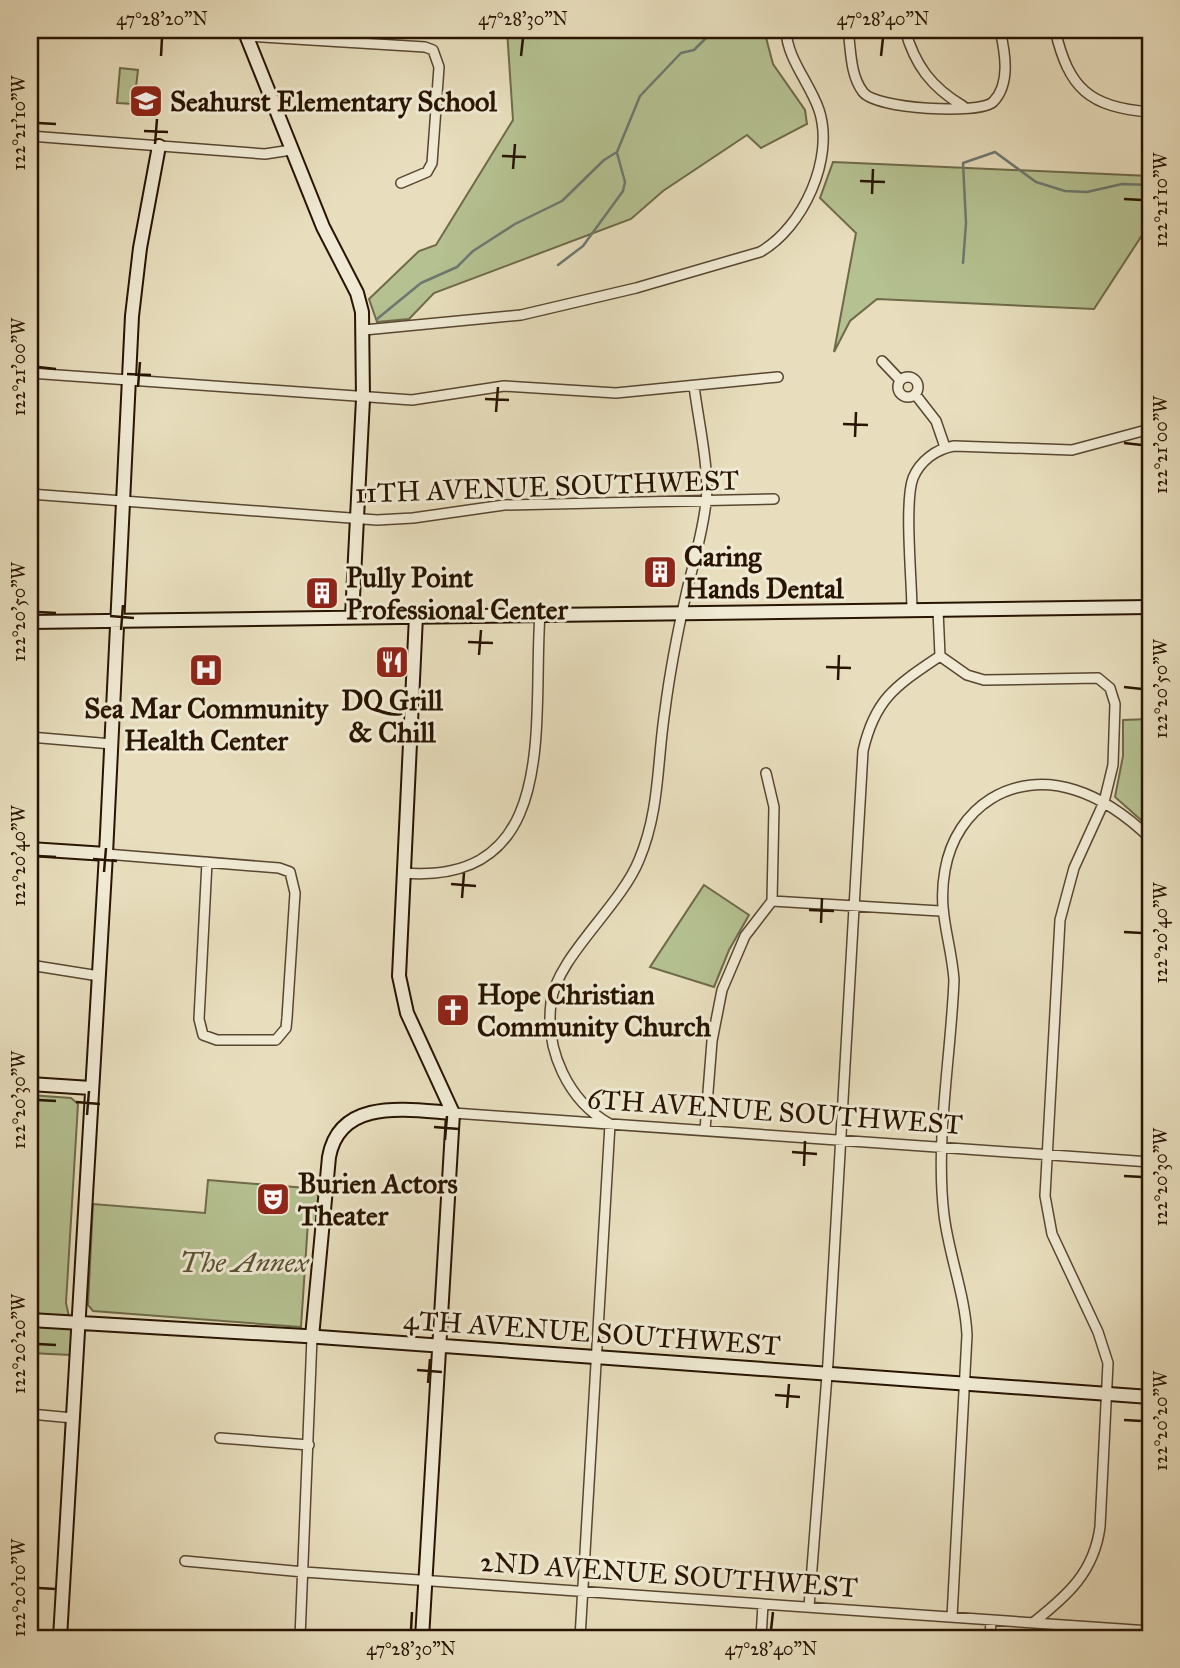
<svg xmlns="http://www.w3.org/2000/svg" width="1180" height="1668" font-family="'IM FELL Great Primer',serif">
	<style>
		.green { fill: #b5c191; stroke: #6e6a49; stroke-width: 2 }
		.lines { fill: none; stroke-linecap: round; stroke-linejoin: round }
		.stream { stroke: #6c7870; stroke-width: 2.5 }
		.street-casing { stroke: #584630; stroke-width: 12 }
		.secondary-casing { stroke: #281401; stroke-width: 16 }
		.street { stroke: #f0ead4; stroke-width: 9 }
		.secondary { stroke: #f0ead4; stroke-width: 12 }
		.ticks { fill: none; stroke: #281401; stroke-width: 2.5 }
		.labels { text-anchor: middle; stroke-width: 6; stroke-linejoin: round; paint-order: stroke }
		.poi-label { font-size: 28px; font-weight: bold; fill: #281401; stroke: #f0ead4; text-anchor: start }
		.street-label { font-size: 28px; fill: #281401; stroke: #f0ead4 }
		.park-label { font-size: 28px; font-style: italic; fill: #595133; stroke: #f0ead4 }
		.neatline { fill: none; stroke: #281401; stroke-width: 2.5 }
		.ticks-label { font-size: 18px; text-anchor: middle; fill: #281401 }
	</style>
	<rect width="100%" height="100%" fill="#e8debd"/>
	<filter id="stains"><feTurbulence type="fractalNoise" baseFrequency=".00286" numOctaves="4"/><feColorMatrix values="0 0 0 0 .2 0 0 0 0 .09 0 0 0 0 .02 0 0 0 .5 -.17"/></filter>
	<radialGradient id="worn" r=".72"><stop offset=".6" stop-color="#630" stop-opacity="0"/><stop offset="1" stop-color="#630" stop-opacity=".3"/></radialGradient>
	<path class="green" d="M507 30H764L773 64 805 110 807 124 761 148 747 135 663 191 631 219 434 293 409 319 377 322 369 299 419 251 436 245 513 120Z
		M120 68 138 70 134 104 117 103Z
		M833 162 1150 176V223L1094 309 877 299 850 321 834 352 856 233 820 198Z
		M1150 719V828L1115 797 1123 756V720Z
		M704 885 749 915 729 950 714 987 650 967Z
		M30 1095 71 1098 78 1104 66 1303 72 1330 71 1355 30 1353Z
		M208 1180 319 1189 316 1222H308L301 1327 93 1311 88 1305 93 1204 205 1213Z"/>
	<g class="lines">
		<path class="stream" d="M963 263 966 223 963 163 995 152 1036 182 1065 191 1087 192 1122 184 1150 185
			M558 265 583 246 623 191 625 182 617 153
			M377 319 421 283 457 267 473 251 515 224 562 201 604 160 617 152 640 96 681 53 694 50 714 30"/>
		<g class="street-casing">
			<path id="street" d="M848 30C851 50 850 75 863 92 875 109 979 115 993 102 1011 84 1005 52 1000 30
				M905 30C915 65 931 87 963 106
				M1055 30C1069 89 1089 107 1150 112
				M246 36 425 47 433 50 439 67 432 163 427 172 401 183
				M30 136 265 154 291 150
				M364 330 521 315 636 288 760 252C803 228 835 158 819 110 810 83 787 59 786 30
				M882 361 900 380
				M30 373 412 400 504 386 616 393 778 377
				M898 387a10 10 0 1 1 20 0a10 10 0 1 1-20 0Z
				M915 394 936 421 945 447
				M30 494 377 520 413 518 504 505 774 499
				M938 610 940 656 967 675 984 680 1098 678 1110 688 1115 704 1113 765 1104 802 1074 868 1060 920 1045 1196 1052 1234 1098 1332 1108 1363 1100 1527C1094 1572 1068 1595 1034 1622
				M912 611C912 581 904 502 913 478 920 461 936 449 954 446L1072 450 1150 429
				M30 737 112 744
				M106 854 118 855 279 868 290 872 295 893 287 1018 286 1028 276 1040H217L203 1035 199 1019 207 862
				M403 873C562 886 532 721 540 614
				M772 901 940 911
				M30 965 99 976
				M453 1113 1150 1162
				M705 1130 712 1041 722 990 745 936 772 901 774 807 766 773
				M1148 1161 1150 1119
				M30 1414 73 1418
				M220 1438 309 1445
				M185 1561 304 1572 1150 1631
				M809 1607 828 1362 863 751C875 698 897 685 940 656
				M952 1617 967 1335C965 1294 949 1256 944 1215 935 1140 951 1056 954 980 951 939 937 913 945 870 956 807 1013 770 1075 790 1104 799 1128 817 1150 838
				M300 1638 312 1337
				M580 1638 610 1124C568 1101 545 1050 551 1003 556 958 620 907 639 860 660 811 657 761 665 710 670 670 678 630 687 590 694 561 703 531 706 502 710 471 698 419 694 386
				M761 1638 763 1604
				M990 1638 991 1620"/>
		</g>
		<g class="secondary-casing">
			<path id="secondary" d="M244 30 323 227 357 293 362 312 363 399 352 617
				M416 616 399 976 407 1013 453 1113 422 1638
				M30 622 1150 607
				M30 849 106 854
				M30 1084 91 1088
				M30 1320 305 1336 1150 1397
				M312 1337 329 1157C340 1097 408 1110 453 1113
				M60 1638 106 854 132 316 140 248 159 146"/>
		</g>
		<use href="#street" class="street"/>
		<use href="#secondary" class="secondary"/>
	</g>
	<path class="ticks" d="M161 56 162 38M521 56 523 38M881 56 883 38M38 123 56 124M144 131 168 132M155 144 157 119M502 156 526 157M513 169 515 144M860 181 885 182M872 194 873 169M1124 199 1142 200M38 367 56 369M127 374 151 375M138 387 140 362M485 399 509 400M496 412 498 387M843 424 868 425M855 437 856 412M1124 443 1142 445M38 612 56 613M110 616 134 618M121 630 123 605M468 642 493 643M479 655 481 630M826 667 851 668M838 680 839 655M1124 687 1142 689M38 856 56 857M93 859 117 861M104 872 106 848M451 884 476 886M462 898 464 873M809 910 834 911M821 923 822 898M1124 932 1142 933M38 1100 56 1101M76 1102 100 1104M87 1115 89 1091M434 1127 459 1129M445 1140 447 1116M792 1152 817 1154M804 1166 805 1141M1124 1176 1142 1177M38 1344 56 1345M417 1370 442 1372M428 1383 430 1359M775 1395 800 1397M787 1408 789 1384M1124 1420 1142 1421M38 1588 56 1589M411 1630 412 1612M771 1630 773 1612"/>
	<defs>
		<g id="school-square" transform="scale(1.75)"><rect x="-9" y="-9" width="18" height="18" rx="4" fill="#8f2418" stroke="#f0ead4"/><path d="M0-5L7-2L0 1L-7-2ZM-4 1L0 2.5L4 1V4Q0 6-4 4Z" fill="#fff"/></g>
		<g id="building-square" transform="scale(1.75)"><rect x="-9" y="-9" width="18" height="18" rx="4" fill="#8f2418" stroke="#f0ead4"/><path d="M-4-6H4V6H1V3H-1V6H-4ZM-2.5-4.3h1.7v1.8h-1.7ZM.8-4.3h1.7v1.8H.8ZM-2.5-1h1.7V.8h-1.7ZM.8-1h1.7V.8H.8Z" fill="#fff"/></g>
		<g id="restaurant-square" transform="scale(1.75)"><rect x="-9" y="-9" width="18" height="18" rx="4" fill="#8f2418" stroke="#f0ead4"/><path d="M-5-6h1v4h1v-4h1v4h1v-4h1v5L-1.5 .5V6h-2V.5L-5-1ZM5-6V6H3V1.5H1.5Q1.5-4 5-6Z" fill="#fff"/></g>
		<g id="hospital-square" transform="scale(1.75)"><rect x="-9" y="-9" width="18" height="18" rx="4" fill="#8f2418" stroke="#f0ead4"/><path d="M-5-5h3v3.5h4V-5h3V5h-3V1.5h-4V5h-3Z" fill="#fff"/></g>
		<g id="church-square" transform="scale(1.75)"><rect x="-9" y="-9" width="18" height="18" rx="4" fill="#8f2418" stroke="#f0ead4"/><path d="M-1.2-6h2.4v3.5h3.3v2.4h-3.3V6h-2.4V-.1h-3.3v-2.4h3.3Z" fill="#fff"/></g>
		<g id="theatre-square" transform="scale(1.75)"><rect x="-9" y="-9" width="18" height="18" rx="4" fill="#8f2418" stroke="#f0ead4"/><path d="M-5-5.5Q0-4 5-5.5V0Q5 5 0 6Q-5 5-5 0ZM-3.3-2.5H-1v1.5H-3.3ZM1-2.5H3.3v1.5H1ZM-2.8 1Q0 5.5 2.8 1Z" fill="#fff"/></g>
	</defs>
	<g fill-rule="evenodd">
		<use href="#school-square" x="146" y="101"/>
		<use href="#building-square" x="660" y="572"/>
		<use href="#building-square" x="322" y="593"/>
		<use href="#restaurant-square" x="392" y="662"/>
		<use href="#hospital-square" x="206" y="670"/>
		<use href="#church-square" x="453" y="1010"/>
		<use href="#theatre-square" x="273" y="1199"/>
	</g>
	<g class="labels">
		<g class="poi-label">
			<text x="170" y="111">Seahurst Elementary School</text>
			<text x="684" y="566">Caring<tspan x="684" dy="32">Hands Dental</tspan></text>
			<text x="346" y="587">Pully Point<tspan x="346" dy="32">Professional Center</tspan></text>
			<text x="392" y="710" text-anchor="middle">DQ Grill<tspan x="392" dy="32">&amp; Chill</tspan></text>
			<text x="206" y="718" text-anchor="middle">Sea Mar Community<tspan x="206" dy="32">Health Center</tspan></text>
			<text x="477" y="1004">Hope Christian<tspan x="477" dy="32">Community Church</tspan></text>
			<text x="298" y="1193">Burien Actors<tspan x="298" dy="32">Theater</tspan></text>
		</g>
		<g class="street-label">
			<text transform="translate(547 486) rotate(-2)" y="10">11TH AVENUE SOUTHWEST</text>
			<text transform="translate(775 1111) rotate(4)" y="10">6TH AVENUE SOUTHWEST</text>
			<text transform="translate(592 1332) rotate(4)" y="10">4TH AVENUE SOUTHWEST</text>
			<text transform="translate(669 1574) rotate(4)" y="10">2ND AVENUE SOUTHWEST</text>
		</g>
		<g class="park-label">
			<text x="244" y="1272">The Annex</text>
		</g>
	</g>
	<rect width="1180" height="1668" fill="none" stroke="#e8debd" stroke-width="77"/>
	<rect x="38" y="38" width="1104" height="1592" class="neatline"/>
	<g class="ticks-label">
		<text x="162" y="25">47°28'20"N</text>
		<text x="523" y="25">47°28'30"N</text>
		<text x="883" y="25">47°28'40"N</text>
		<text transform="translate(19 123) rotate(-90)" y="6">122°21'10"W</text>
		<text transform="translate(1161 200) rotate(-90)" y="6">122°21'10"W</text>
		<text transform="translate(19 367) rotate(-90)" y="6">122°21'00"W</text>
		<text transform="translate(1161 445) rotate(-90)" y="6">122°21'00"W</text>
		<text transform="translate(19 612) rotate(-90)" y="6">122°20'50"W</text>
		<text transform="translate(1161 689) rotate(-90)" y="6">122°20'50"W</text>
		<text transform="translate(19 856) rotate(-90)" y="6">122°20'40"W</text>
		<text transform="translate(1161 933) rotate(-90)" y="6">122°20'40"W</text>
		<text transform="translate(19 1100) rotate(-90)" y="6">122°20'30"W</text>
		<text transform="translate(1161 1177) rotate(-90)" y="6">122°20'30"W</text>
		<text transform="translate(19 1344) rotate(-90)" y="6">122°20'20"W</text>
		<text transform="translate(1161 1421) rotate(-90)" y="6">122°20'20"W</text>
		<text transform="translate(19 1588) rotate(-90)" y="6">122°20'10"W</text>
		<text x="411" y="1655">47°28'30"N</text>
		<text x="771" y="1655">47°28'40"N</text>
	</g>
	<rect width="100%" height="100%" filter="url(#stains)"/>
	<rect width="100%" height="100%" fill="url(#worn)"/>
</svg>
